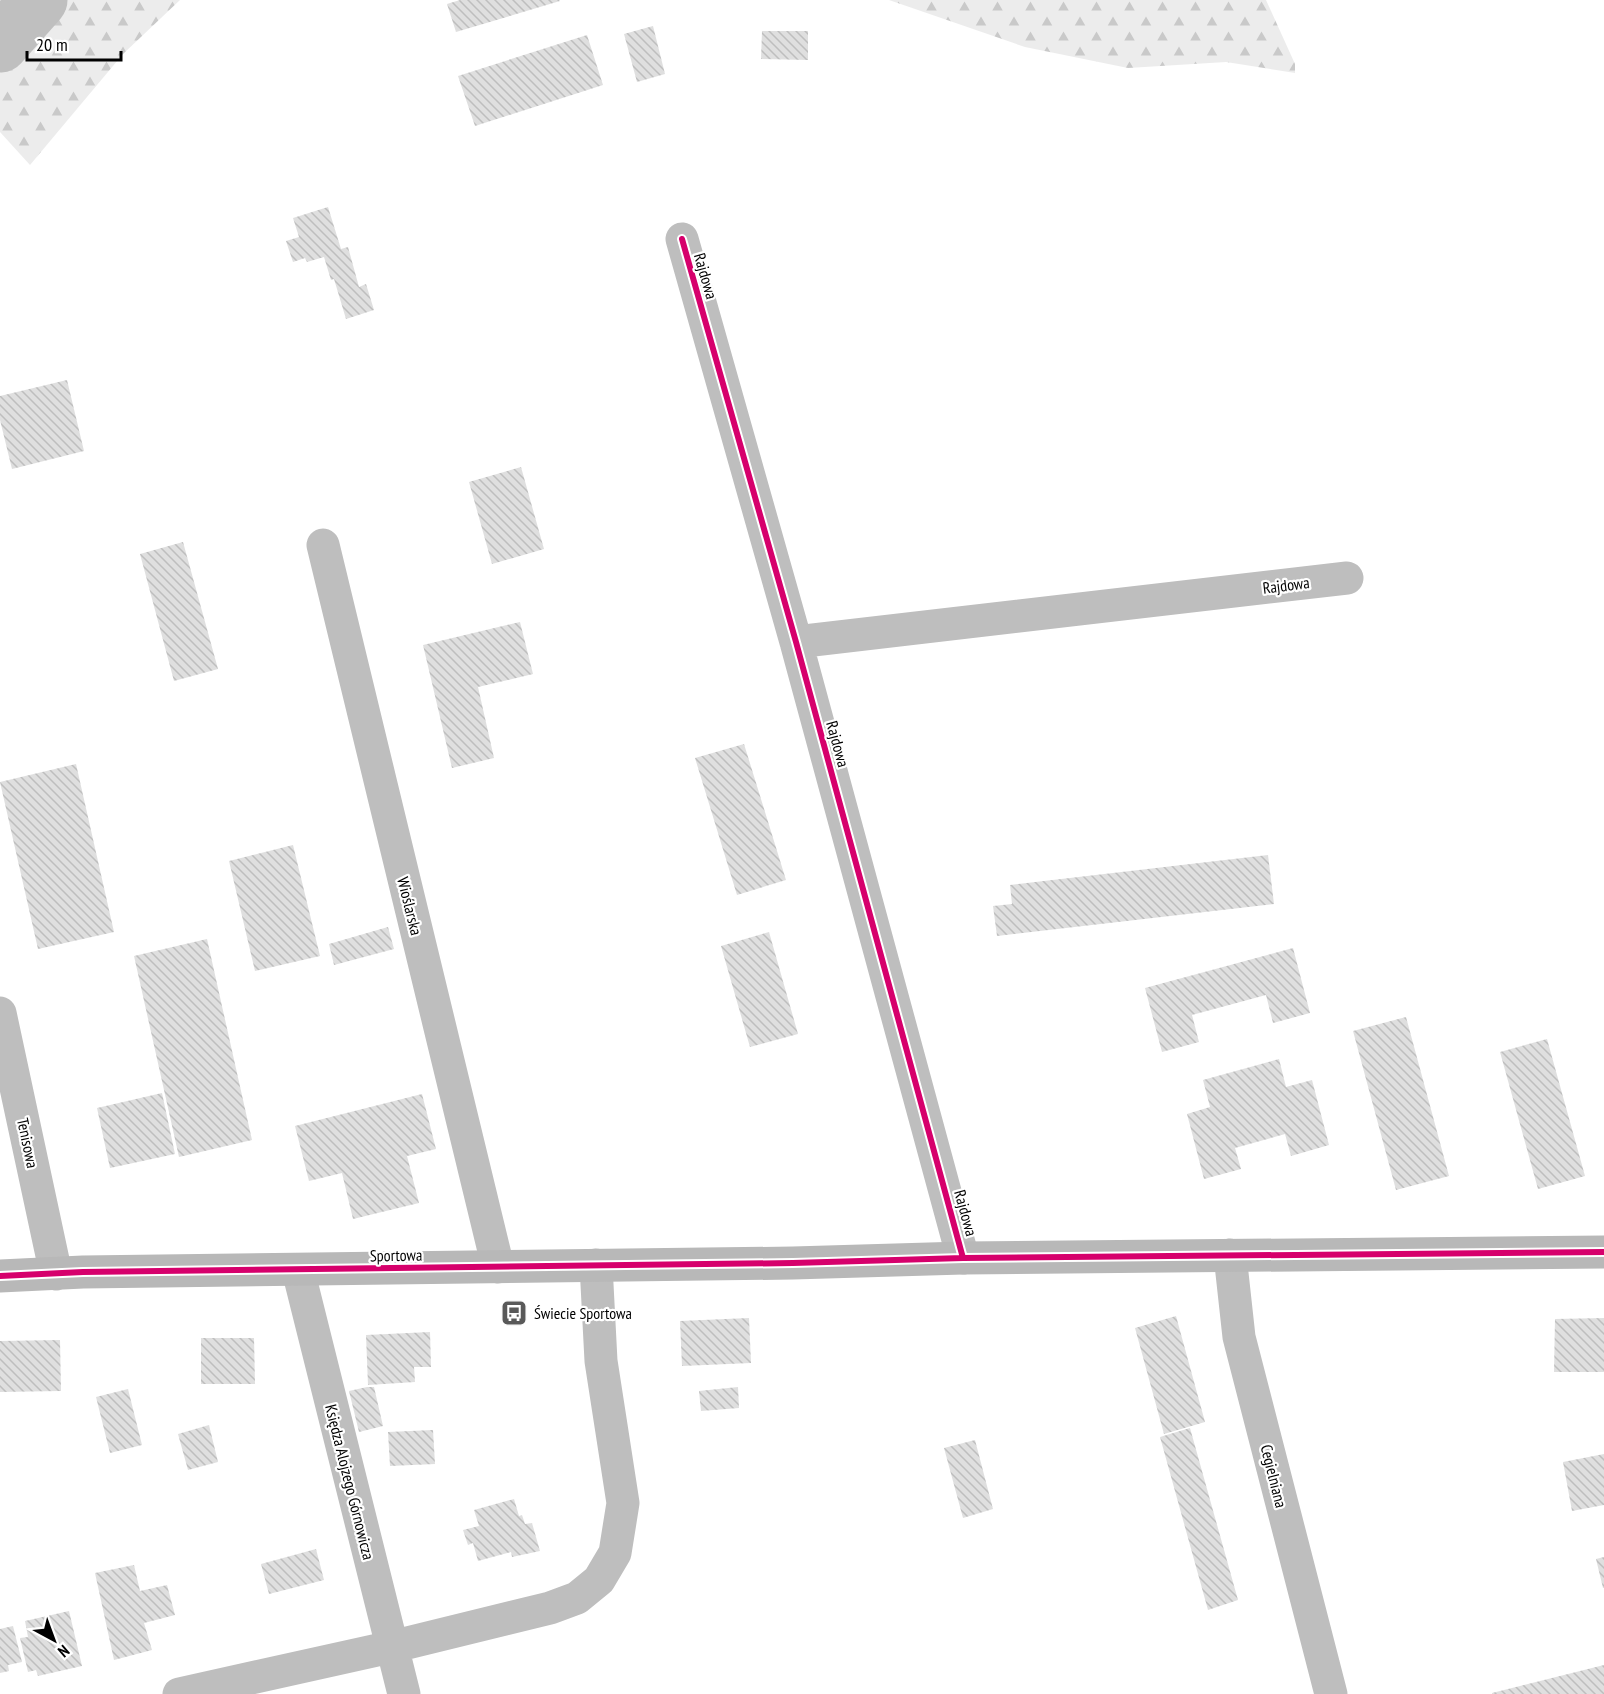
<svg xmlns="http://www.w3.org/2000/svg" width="1604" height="1694" font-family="'PT Sans Narrow',sans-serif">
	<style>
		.forest { fill: url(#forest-firs) }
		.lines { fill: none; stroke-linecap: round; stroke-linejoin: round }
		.river { stroke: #bfbfbf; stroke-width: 57 }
		.building { fill: url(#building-back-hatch) }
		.street { stroke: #bebebe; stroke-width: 33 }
		.secondary { stroke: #b8b8b8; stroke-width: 33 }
		.cycleway-casing { stroke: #fff; stroke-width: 10 }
		.cycleway { stroke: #d6006c; stroke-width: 6 }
		.labels { text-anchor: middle; stroke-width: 4.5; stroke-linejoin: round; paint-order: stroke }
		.street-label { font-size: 16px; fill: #000; stroke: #fff }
		.poi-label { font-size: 16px; fill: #000; stroke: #fff; text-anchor: start }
	</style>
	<defs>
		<pattern id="forest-firs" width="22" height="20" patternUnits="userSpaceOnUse" patternTransform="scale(1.5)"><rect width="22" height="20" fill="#ececec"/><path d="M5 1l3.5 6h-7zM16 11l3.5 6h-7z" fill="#c9c9c9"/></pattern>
		<pattern id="building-back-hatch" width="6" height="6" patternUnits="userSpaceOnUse" patternTransform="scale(1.5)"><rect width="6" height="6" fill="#dfdfdf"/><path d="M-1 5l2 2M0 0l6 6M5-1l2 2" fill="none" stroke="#bebebe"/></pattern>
	</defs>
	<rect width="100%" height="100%" fill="#fff"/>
	<path class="forest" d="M0 0H180L123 54 30 165 0 132Z
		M889 0H1266L1295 64V73L1226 62 1128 68 1025 47Z"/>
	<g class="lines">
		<path class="river" d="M0 44 39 0"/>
	</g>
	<path class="building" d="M460 0H559L560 1 456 32 447 4Z
		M653 26 665 74 637 82 624 34Z
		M762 31H808V60L761 59Z
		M587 35 603 85 475 126 458 76Z
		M328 207 341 249 348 247 359 287 366 284 374 310 346 319 334 279 331 280 324 257 307 262 305 258 293 262 286 241 299 237 293 218Z
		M67 380 84 451 12 469 0 420V396Z
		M521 467 544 549 492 564 469 482Z
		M183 542 218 669 174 681 140 554Z
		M520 622 533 674 478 687 494 758 452 768 423 645Z
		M744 744 786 880 737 895 695 758Z
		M76 764 114 932 38 949 0 782Z
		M293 845 320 956 255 971 229 861Z
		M1268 855 1274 904 997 936 993 906 1012 904 1010 885Z
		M388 927 394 949 334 965 329 944Z
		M769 932 798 1034 750 1047 721 946Z
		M207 939 252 1140 179 1157 134 956Z
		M1293 948 1310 1013 1273 1023 1266 995 1192 1015 1199 1042 1162 1052 1145 988Z
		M1406 1017 1449 1176 1396 1190 1353 1031Z
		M1547 1039 1585 1176 1538 1189 1500 1052Z
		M1279 1059 1286 1087 1312 1080 1329 1145 1291 1156 1285 1134 1235 1148 1241 1169 1204 1179 1187 1114 1210 1107 1203 1080Z
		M162 1093 175 1154 110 1168 97 1108Z
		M422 1094 436 1149 407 1156 419 1203 353 1219 342 1173 309 1181 295 1126Z
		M1176 1316 1205 1422 1164 1434 1135 1328Z
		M749 1318 751 1363 682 1366 680 1321Z
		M1604 1318V1372H1554L1555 1319Z
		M430 1332 431 1367H414L415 1382 368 1385 366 1335Z
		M201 1338H254L255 1384H201Z
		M60 1340 61 1391 0 1392V1341Z
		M367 1387H374L383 1426 359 1432 349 1391Z
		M738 1387 739 1408 701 1411 699 1391Z
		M128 1389 142 1445 110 1453 96 1397Z
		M209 1425 218 1462 188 1470 178 1434Z
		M1190 1428 1238 1600 1208 1610 1160 1437Z
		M433 1430 435 1464 390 1466 388 1432Z
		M975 1440 993 1509 963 1518 944 1448Z
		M1604 1454V1505L1572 1511 1563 1462Z
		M514 1499 519 1516 522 1515 525 1524 532 1523 540 1551 512 1557 511 1552 478 1561 473 1543 468 1545 463 1530 479 1526 474 1510Z
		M316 1549 324 1580 269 1594 261 1564Z
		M1604 1557V1588H1603L1596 1559Z
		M134 1565 140 1591 167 1585 175 1615 144 1623 152 1650 114 1660 95 1573Z
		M69 1611 82 1666 38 1676 36 1670 28 1672 20 1638 28 1637 25 1621Z
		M13 1626 22 1662 8 1665 9 1671 0 1673V1629Z
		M1604 1665V1694H1492V1693Z"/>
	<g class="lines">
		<path class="street" d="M682 239 796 642 963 1258
			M323 545 498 1267
			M796 642 1347 578
			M0 1013 56 1274
			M1230 1255 1239 1337 1331 1694
			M298 1270 404 1694
			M179 1694 391 1647 550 1608 577 1598 599 1580 615 1553 623 1503 601 1361 596 1265"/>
		<path class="secondary" d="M0 1276 83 1272 793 1263 963 1258 1604 1252"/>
		<g class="cycleway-casing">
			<path id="cycleway" d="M682 239 796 642 963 1258
				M0 1276 83 1272 793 1263 963 1258 1604 1252"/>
		</g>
		<use href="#cycleway" class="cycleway"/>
	</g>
	<defs>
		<g id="bus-square" transform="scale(1.35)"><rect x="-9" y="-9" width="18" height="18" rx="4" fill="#595959" stroke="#fff"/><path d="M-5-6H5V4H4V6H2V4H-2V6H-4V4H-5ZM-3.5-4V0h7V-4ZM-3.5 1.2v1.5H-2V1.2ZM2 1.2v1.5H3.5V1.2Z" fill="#fff"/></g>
	</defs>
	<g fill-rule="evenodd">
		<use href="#bus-square" x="514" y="1313"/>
	</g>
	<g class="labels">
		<g class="street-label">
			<text transform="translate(706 276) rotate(74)" y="6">Rajdowa</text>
			<text transform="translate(1286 585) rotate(-7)" y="6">Rajdowa</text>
			<text transform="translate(838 744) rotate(75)" y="6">Rajdowa</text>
			<text transform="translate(410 906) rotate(76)" y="6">Wioślarska</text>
			<text transform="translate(28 1143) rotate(78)" y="6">Tenisowa</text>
			<text transform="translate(966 1213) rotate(75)" y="6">Rajdowa</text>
			<text transform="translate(396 1255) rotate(-1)" y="6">Sportowa</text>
			<text transform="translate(1274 1476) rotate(76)" y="6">Cegielniana</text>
			<text transform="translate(350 1482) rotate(76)" y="6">Księdza Alojzego Górnowicza</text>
		</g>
		<g class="poi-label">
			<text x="534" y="1319">Świecie Sportowa</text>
		</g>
	</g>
	<g transform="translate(54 1640) rotate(139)" stroke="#ffffff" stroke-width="4.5" paint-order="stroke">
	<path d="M0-4.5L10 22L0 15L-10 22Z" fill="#000000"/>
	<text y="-9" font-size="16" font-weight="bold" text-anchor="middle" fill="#000000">N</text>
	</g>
	<path d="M27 51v9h94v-9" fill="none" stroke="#000000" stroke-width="3"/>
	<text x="36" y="51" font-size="18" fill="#000000" stroke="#ffffff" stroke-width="4.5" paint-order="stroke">20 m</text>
</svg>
